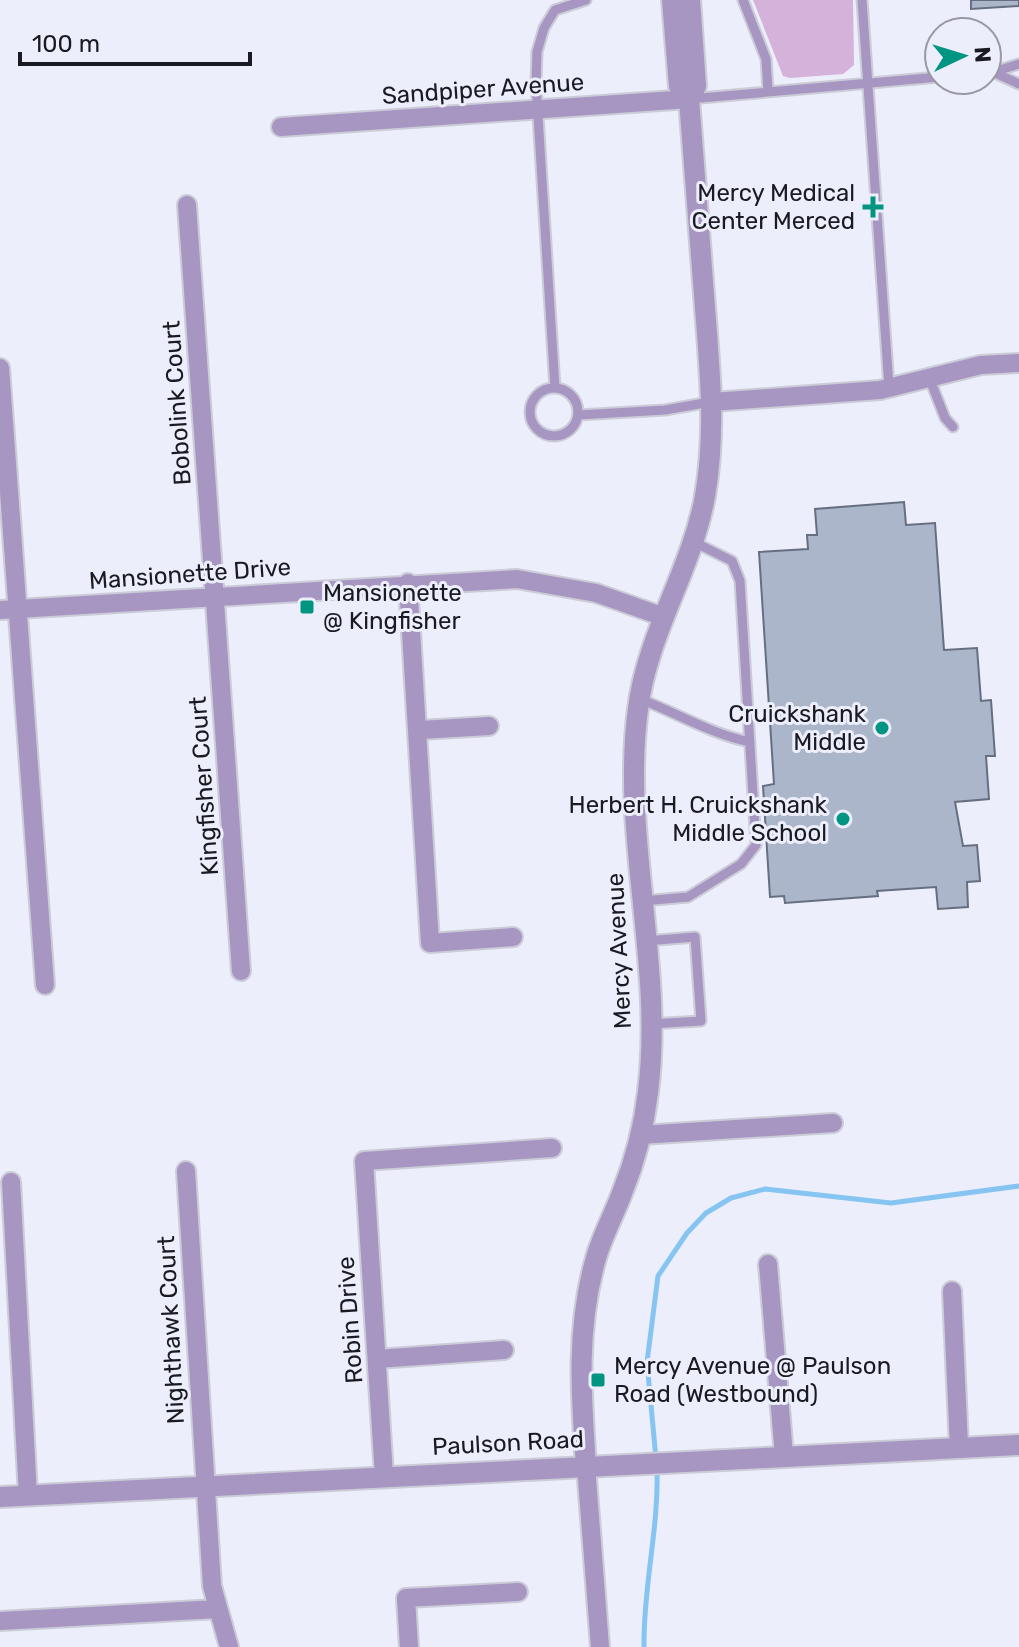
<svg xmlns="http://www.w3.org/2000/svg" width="1019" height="1647" font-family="Rubik,sans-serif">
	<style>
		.green { fill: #d5b2d9 }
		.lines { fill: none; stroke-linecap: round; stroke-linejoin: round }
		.stream { stroke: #86c4f2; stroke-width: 5 }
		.building { fill: #abb6ca; stroke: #656f81; stroke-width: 2 }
		.service-casing { stroke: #cbccd8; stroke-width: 13 }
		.minor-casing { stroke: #cbccd8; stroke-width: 22 }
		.tertiary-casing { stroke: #cbccd8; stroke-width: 24 }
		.service { stroke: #a795c2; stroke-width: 9 }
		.minor { stroke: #a795c2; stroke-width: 18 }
		.tertiary { stroke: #a795c2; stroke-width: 20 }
		.poi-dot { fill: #009483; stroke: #edeefb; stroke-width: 3 }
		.labels { text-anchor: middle; stroke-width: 6; stroke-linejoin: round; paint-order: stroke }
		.street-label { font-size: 24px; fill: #1a1a22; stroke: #edeefb }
		.poi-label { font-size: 24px; fill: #1a1a22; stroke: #edeefb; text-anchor: end }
	</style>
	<rect width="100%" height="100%" fill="#edeefb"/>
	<path class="green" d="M753 0H853L854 65 843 74 790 78 783 76Z"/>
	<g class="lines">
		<path class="stream" d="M656 1459 647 1362 658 1276 687 1233 706 1213 731 1198 765 1189 891 1203 1019 1186
			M644 1647C643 1587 659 1528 657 1469"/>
	</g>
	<path class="building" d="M971 0H1019V6L971 9Z
		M971 0H1019V6L971 9Z
		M904 502 906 525 935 523 944 650 977 648 981 701 991 700 995 756H986L989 799 955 802 963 846 977 845 980 881 967 882 968 907 938 909 936 887 877 891 878 896 785 903 784 896 770 897 763 786 774 784 759 552 808 549 807 535H817L815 509Z"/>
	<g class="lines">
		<g class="service-casing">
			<path id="service" d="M743 0 766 59 768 91
				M862 0 889 387
				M995 73 1019 84
				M987 74 1019 64
				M689 99 939 77
				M929 377 945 418 953 427
				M555 388 536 84 537 52 544 28 555 10 586 0
				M530 412a24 24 0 1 1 48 0a24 24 0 1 1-48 0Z
				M578 415 665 410 710 402
				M640 699C677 713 711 734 750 742
				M643 901 688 897 741 864 756 845 740 581 732 561 694 542
				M645 941 695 937 701 1021 650 1024"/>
		</g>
		<g class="minor-casing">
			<path id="minor" d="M281 127 689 99
				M187 205 241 971
				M0 368 45 985
				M712 402 880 390 981 365 1019 363
				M408 583 430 943 513 937
				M0 610 517 579 596 593 664 617
				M420 730 489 726
				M640 1135 833 1123
				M186 1171 212 1586 229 1647
				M11 1182 28 1496
				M768 1264 784 1456
				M952 1291 959 1447
				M377 1359 504 1350
				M586 1466 600 1647
				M384 1476 364 1161 552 1148
				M0 1621 217 1609
				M409 1647 406 1598 518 1592"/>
		</g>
		<g class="tertiary-casing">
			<path id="tertiary" d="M672 0 679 86 689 99
				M586 1466C581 1395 576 1327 596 1258 602 1236 614 1215 622 1193 635 1161 644 1126 648 1092 664 965 621 835 638 709 647 634 692 569 705 496 716 433 710 371 705 308 700 238 694 169 689 99L696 86 690 0
				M0 1497 1019 1445"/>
		</g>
		<use href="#service" class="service"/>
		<use href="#minor" class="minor"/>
		<use href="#tertiary" class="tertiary"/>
	</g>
	<g class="poi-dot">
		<path d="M869 195h8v8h8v8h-8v8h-8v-8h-8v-8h8z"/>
		<rect x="299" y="599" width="16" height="16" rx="4"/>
		<circle cx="882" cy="728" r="8"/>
		<circle cx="843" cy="819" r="8"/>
		<rect x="590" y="1372" width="16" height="16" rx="4"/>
	</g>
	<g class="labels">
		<g class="street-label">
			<text transform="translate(483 89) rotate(-4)" y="8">Sandpiper Avenue</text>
			<text transform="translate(177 403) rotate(-94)" y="8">Bobolink Court</text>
			<text transform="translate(190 574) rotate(-4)" y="8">Mansionette Drive</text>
			<text transform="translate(204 786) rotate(-94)" y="8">Kingfisher Court</text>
			<text transform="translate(619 951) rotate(-93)" y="8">Mercy Avenue</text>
			<text transform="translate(350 1320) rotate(-94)" y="8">Robin Drive</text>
			<text transform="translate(171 1330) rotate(-93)" y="8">Nighthawk Court</text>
			<text transform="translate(508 1443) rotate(-3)" y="8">Paulson Road</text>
		</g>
		<g class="poi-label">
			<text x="855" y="201">Mercy Medical<tspan x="855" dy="28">Center Merced</tspan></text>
			<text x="323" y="601" text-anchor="start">Mansionette<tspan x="323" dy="28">@ Kingfisher</tspan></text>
			<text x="866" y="722">Cruickshank<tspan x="866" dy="28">Middle</tspan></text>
			<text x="827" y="813">Herbert H. Cruickshank<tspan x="827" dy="28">Middle School</tspan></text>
			<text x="614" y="1374" text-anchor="start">Mercy Avenue @ Paulson<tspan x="614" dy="28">Road (Westbound)</tspan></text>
		</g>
	</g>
	<g transform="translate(963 56) rotate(86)"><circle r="38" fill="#edeefb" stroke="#9999a4" stroke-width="2"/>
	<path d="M0-6L14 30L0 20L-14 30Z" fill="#009483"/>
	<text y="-12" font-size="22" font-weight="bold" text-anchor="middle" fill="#1a1a22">N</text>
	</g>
	<path d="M20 52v12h230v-12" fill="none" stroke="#1a1a22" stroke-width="4"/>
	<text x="32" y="52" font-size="24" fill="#1a1a22" stroke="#edeefb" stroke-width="6" paint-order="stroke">100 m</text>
</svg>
